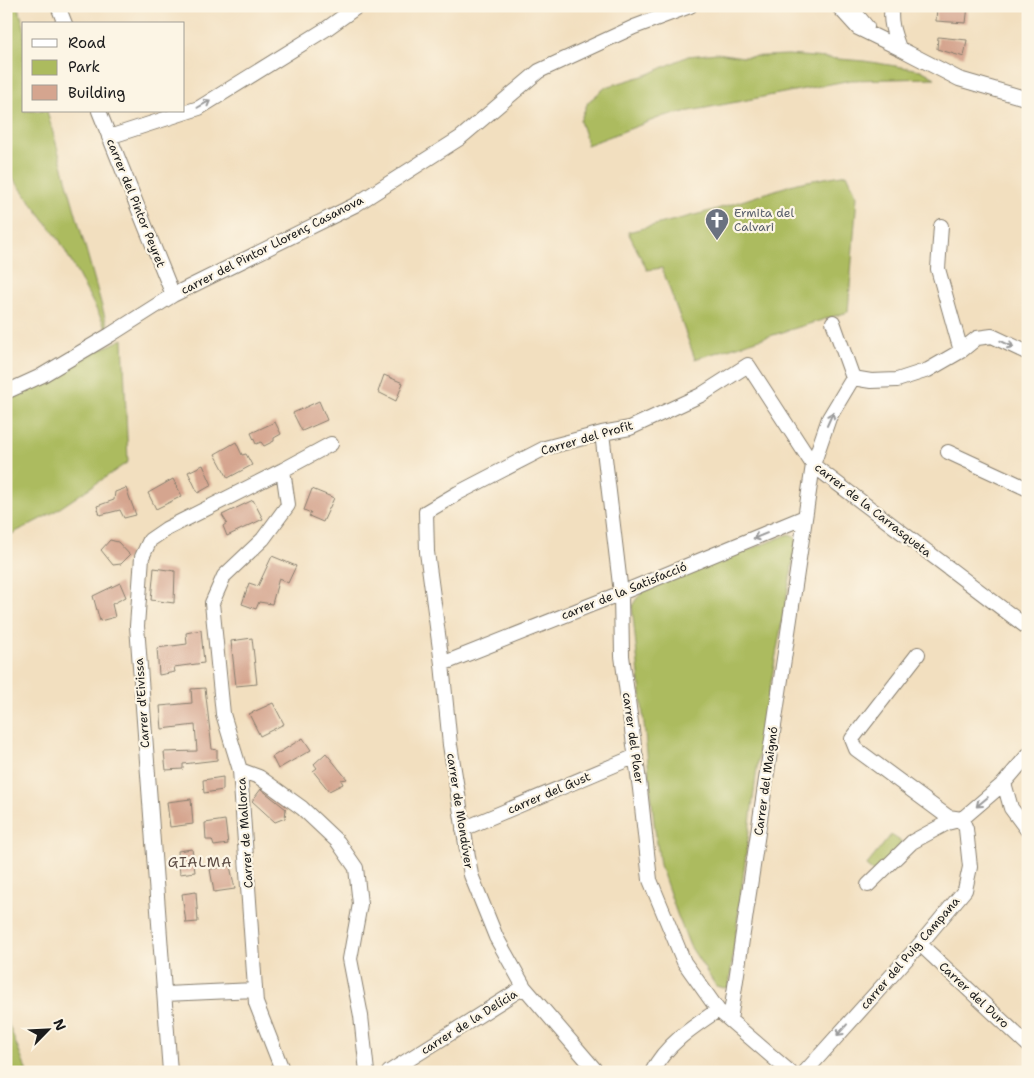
<svg xmlns="http://www.w3.org/2000/svg" width="1034" height="1078" font-family="'Shantell Sans',sans-serif">
	<style>
		.green { fill: #acbb5e; stroke: #646c3d }
		.building { fill: #d5a58f }
		.lines { fill: none; stroke-linecap: round; stroke-linejoin: round }
		.street-casing { stroke: #877e6e; stroke-width: 16 }
		.street { stroke: #fff; stroke-width: 14 }
		.oneway { stroke: #999 }
		.labels { text-anchor: middle; stroke-width: 4.5; stroke-linejoin: round; paint-order: stroke }
		.street-label { font-size: 12px; fill: #1c1c1c; stroke: #fcf5e5 }
		.worship-label { font-size: 12px; fill: #5b616d; stroke: #fcf5e5; text-anchor: start }
		.neighbourhood-label { font-size: 14px; letter-spacing: 1px; fill: #5d4c44; stroke: #fcf5e5 }
	</style>
	<rect width="100%" height="100%" fill="#fcf5e5"/>
	<filter id="ink" filterUnits="userSpaceOnUse"><feTurbulence type="fractalNoise" baseFrequency=".02" numOctaves="2"/><feDisplacementMap in="SourceGraphic" scale="10" xChannelSelector="R" yChannelSelector="G"/><feConvolveMatrix kernelMatrix="1 2 1 2 8 2 1 2 1" color-interpolation-filters="sRGB"/></filter>
	<filter id="wash" filterUnits="userSpaceOnUse"><feTurbulence type="fractalNoise" baseFrequency=".0096" numOctaves="4" result="noise"/><feDisplacementMap in="SourceGraphic" scale="20" xChannelSelector="R" yChannelSelector="G"/><feGaussianBlur stdDeviation="1.12" result="paint"/><feColorMatrix in="noise" values="0 0 0 0 0 0 0 0 0 0 0 0 0 0 0 0 0 1.4 0 .05"/><feComposite in="paint" operator="in"/></filter>
	<g filter="url(#wash)">
		<rect width="100%" height="100%" fill="#f2dfbf"/>
		<path class="green" d="M6 6H18L24 26V111H47L110 335 60 241 6 169Z
			M717 53 743 57 788 55 864 61 921 70 935 78 851 80 664 116 587 145 585 136 580 121 588 102 606 87 649 74 688 56Z
			M847 174 857 196 848 312 695 359 662 268 647 270 628 232 714 210 797 183Z
			M123 339 128 462 54 512 6 537V393Z
			M789 534 794 536 797 540 761 737 729 987 723 988 716 986 690 946 677 914 660 865 654 822 632 606 637 598 644 591Z
			M891 835 902 842 876 874 866 866Z
			M6 1018 27 1072H6Z"/>
		<g id="blocks">
			<path class="building" d="M937 6H968L966 23 936 21Z
				M938 37 967 40 964 57 937 49Z
				M384 375 403 383 396 401 378 392Z
				M319 401 327 420 302 431 293 413Z
				M275 422 281 434 274 438V441L264 446 261 442 256 444 251 433Z
				M236 442 242 455 246 454 252 465 228 478 215 454Z
				M203 465 212 485 198 493 188 472Z
				M173 479 182 496 156 509 148 493Z
				M126 488 136 515 124 518 120 510 100 515 97 506 114 500 115 492Z
				M312 489 334 498 323 522 309 516 311 513 304 510Z
				M253 500 263 519 227 536 223 526 227 523 222 515Z
				M110 540 118 542 130 555 121 564 113 565 101 550Z
				M272 556 296 566 288 583 279 578 272 604 259 602 256 609 242 604 249 583 258 586Z
				M154 568 175 571 174 603 151 600Z
				M120 583 126 597 112 604 115 617 100 621 93 596Z
				M201 630 204 663 174 667 175 672 159 675 157 648 187 644 186 633Z
				M252 638 257 684 236 686 231 641Z
				M205 688 212 749 217 750V760L183 764V769L166 770 164 752 197 751 195 725 162 729 160 706 192 703 191 689Z
				M273 703 284 724 260 736 249 714Z
				M303 738 311 750 278 769 272 757Z
				M326 753 347 779 341 780 343 784 329 791 313 771 317 768 314 764Z
				M223 777V790L204 793 203 780Z
				M261 789 286 809 285 818 275 822 252 801Z
				M191 799 193 824 170 827 167 802Z
				M225 820 228 844 214 846 212 840H206L205 823Z
				M192 849 195 872 180 874 178 851Z
				M230 866 235 889 214 892 210 869Z
				M196 892 198 922 186 923 182 894Z"/>
		</g>
	</g>
	<g filter="url(#ink)">
		<use href="#blocks" fill-opacity="0" stroke="#877e6e" stroke-width="1"/>
		<g class="lines">
			<g class="street-casing">
				<path id="street" d="M58 6 65 24
					M838 6 858 28 899 48 959 79 1028 99
					M854 6 858 16 867 27
					M892 6C889 21 894 34 899 48
					M99 111 173 295
					M109 137 199 108 326 29 358 6
					M941 226 938 269 961 351
					M833 322 853 378
					M6 392 41 376 110 335 173 295 355 205 460 138 539 71 634 27 690 6
					M602 433 621 593 622 656 640 789 650 880 684 962 718 1010 790 1072
					M948 452 1028 489
					M918 654 852 739 856 749 948 817 962 819
					M442 664 621 593 805 517
					M240 770 259 777 302 808 338 842 356 868 360 904 350 959 361 1016 367 1072
					M1004 783 1011 808 1028 831
					M463 829 636 756
					M868 885 912 842 947 823 959 820
					M920 944 1028 1045
					M165 994 255 990
					M730 1020 813 465 829 418 853 378 871 381 897 380 928 370 961 351 977 338 992 336 1028 353
					M170 1072 137 626 142 557 150 540 166 529 283 470 331 444
					M283 1072 256 1003 240 770 223 714 212 603 224 576 263 539 288 505 283 470
					M389 1072 524 987
					M597 1072 524 987 496 937 471 875 450 745 442 664 427 552 426 512 458 493 545 448 602 433 630 428 701 395 748 365 813 465 1028 628
					M652 1072C665 1045 694 1026 718 1010
					M805 1072 920 944 965 890 970 867 966 829 962 819 1004 783 1028 755"/>
			</g>
			<use href="#street" class="street"/>
		</g>
		<defs><path id="oneway-shaft" d="M-6 0H5M1.5-3L5.5 0L1.5 3" fill="none" stroke-width="1.6" stroke-linecap="round" stroke-linejoin="round" transform="scale(1.25)"/></defs>
		<g class="oneway">
			<use href="#oneway-shaft" transform="translate(204 104) rotate(-30)"/>
			<use href="#oneway-shaft" transform="translate(1007 344) rotate(26)"/>
			<use href="#oneway-shaft" transform="translate(830 419) rotate(-66)"/>
			<use href="#oneway-shaft" transform="translate(760 536) rotate(158)"/>
			<use href="#oneway-shaft" transform="translate(982 802) rotate(140)"/>
			<use href="#oneway-shaft" transform="translate(842 1030) rotate(132)"/>
		</g>
	</g>
	<defs>
		<g id="church-pin" transform="scale(1.25)"><path d="M0 17L-7.5 6A9.5 9.5 0 1 1 7.5 6Z" fill="#6b7280" stroke="#fcf5e5"/><path d="M-1.2-6h2.4v3.5h3.3v2.4h-3.3V6h-2.4V-.1h-3.3v-2.4h3.3Z" fill="#fff"/></g>
	</defs>
	<g fill-rule="evenodd">
		<use href="#church-pin" x="717" y="220"/>
	</g>
	<g class="labels">
		<g class="street-label">
			<text transform="translate(136 203) rotate(68)" y="4">carrer del Pintor Peyret</text>
			<text transform="translate(272 245) rotate(-27)" y="4">carrer del Pintor Llorenç Casanova</text>
			<text transform="translate(587 438) rotate(-16)" y="4">Carrer del Profit</text>
			<text transform="translate(873 510) rotate(38)" y="4">carrer de la Carrasqueta</text>
			<text transform="translate(624 591) rotate(-22)" y="4">carrer de la Satisfacció</text>
			<text transform="translate(142 703) rotate(-94)" y="4">Carrer d'Eivissa</text>
			<text transform="translate(633 738) rotate(82)" y="4">carrer del Plaer</text>
			<text transform="translate(766 781) rotate(-82)" y="4">Carrer del Maigmó</text>
			<text transform="translate(549 793) rotate(-23)" y="4">carrer del Gust</text>
			<text transform="translate(460 811) rotate(81)" y="4">carrer de Mondúver</text>
			<text transform="translate(245 833) rotate(-94)" y="4">Carrer de Mallorca</text>
			<text transform="translate(910 953) rotate(-49)" y="4">carrer del Puig Campana</text>
			<text transform="translate(974 995) rotate(43)" y="4">Carrer del Duro</text>
			<text transform="translate(469 1022) rotate(-32)" y="4">carrer de la Delícia</text>
		</g>
		<g class="worship-label">
			<text x="734" y="217">Ermita del<tspan x="734" dy="14">Calvari</tspan></text>
		</g>
		<g class="neighbourhood-label">
			<text x="200" y="867">GIALMA</text>
		</g>
	</g>
	<rect width="1034" height="1078" fill="none" stroke="#fcf5e5" stroke-width="25"/>
	<rect x="22" y="22" width="162" height="90" fill="#fcf5e5" stroke="#a29e95"/>
	<rect x="32" y="39" width="25" height="8" fill="#ffffff" stroke="#a29e95"/>
	<text x="68" y="48" font-size="15" fill="#1c1c1c">Road</text>
	<rect x="32" y="60" width="25" height="15" fill="#acbb5e" stroke="#a29e95"/>
	<text x="68" y="72" font-size="15" fill="#1c1c1c">Park</text>
	<rect x="32" y="85" width="25" height="15" fill="#d5a58f" stroke="#a29e95"/>
	<text x="68" y="98" font-size="15" fill="#1c1c1c">Building</text>
	<g transform="translate(48 1030) rotate(66)" stroke="#fcf5e5" stroke-width="4" paint-order="stroke">
	<path d="M0-4L9 19L0 12L-9 19Z" fill="#1c1c1c"/>
	<text y="-8" font-size="14" font-weight="bold" text-anchor="middle" fill="#1c1c1c">N</text>
	</g>
</svg>
